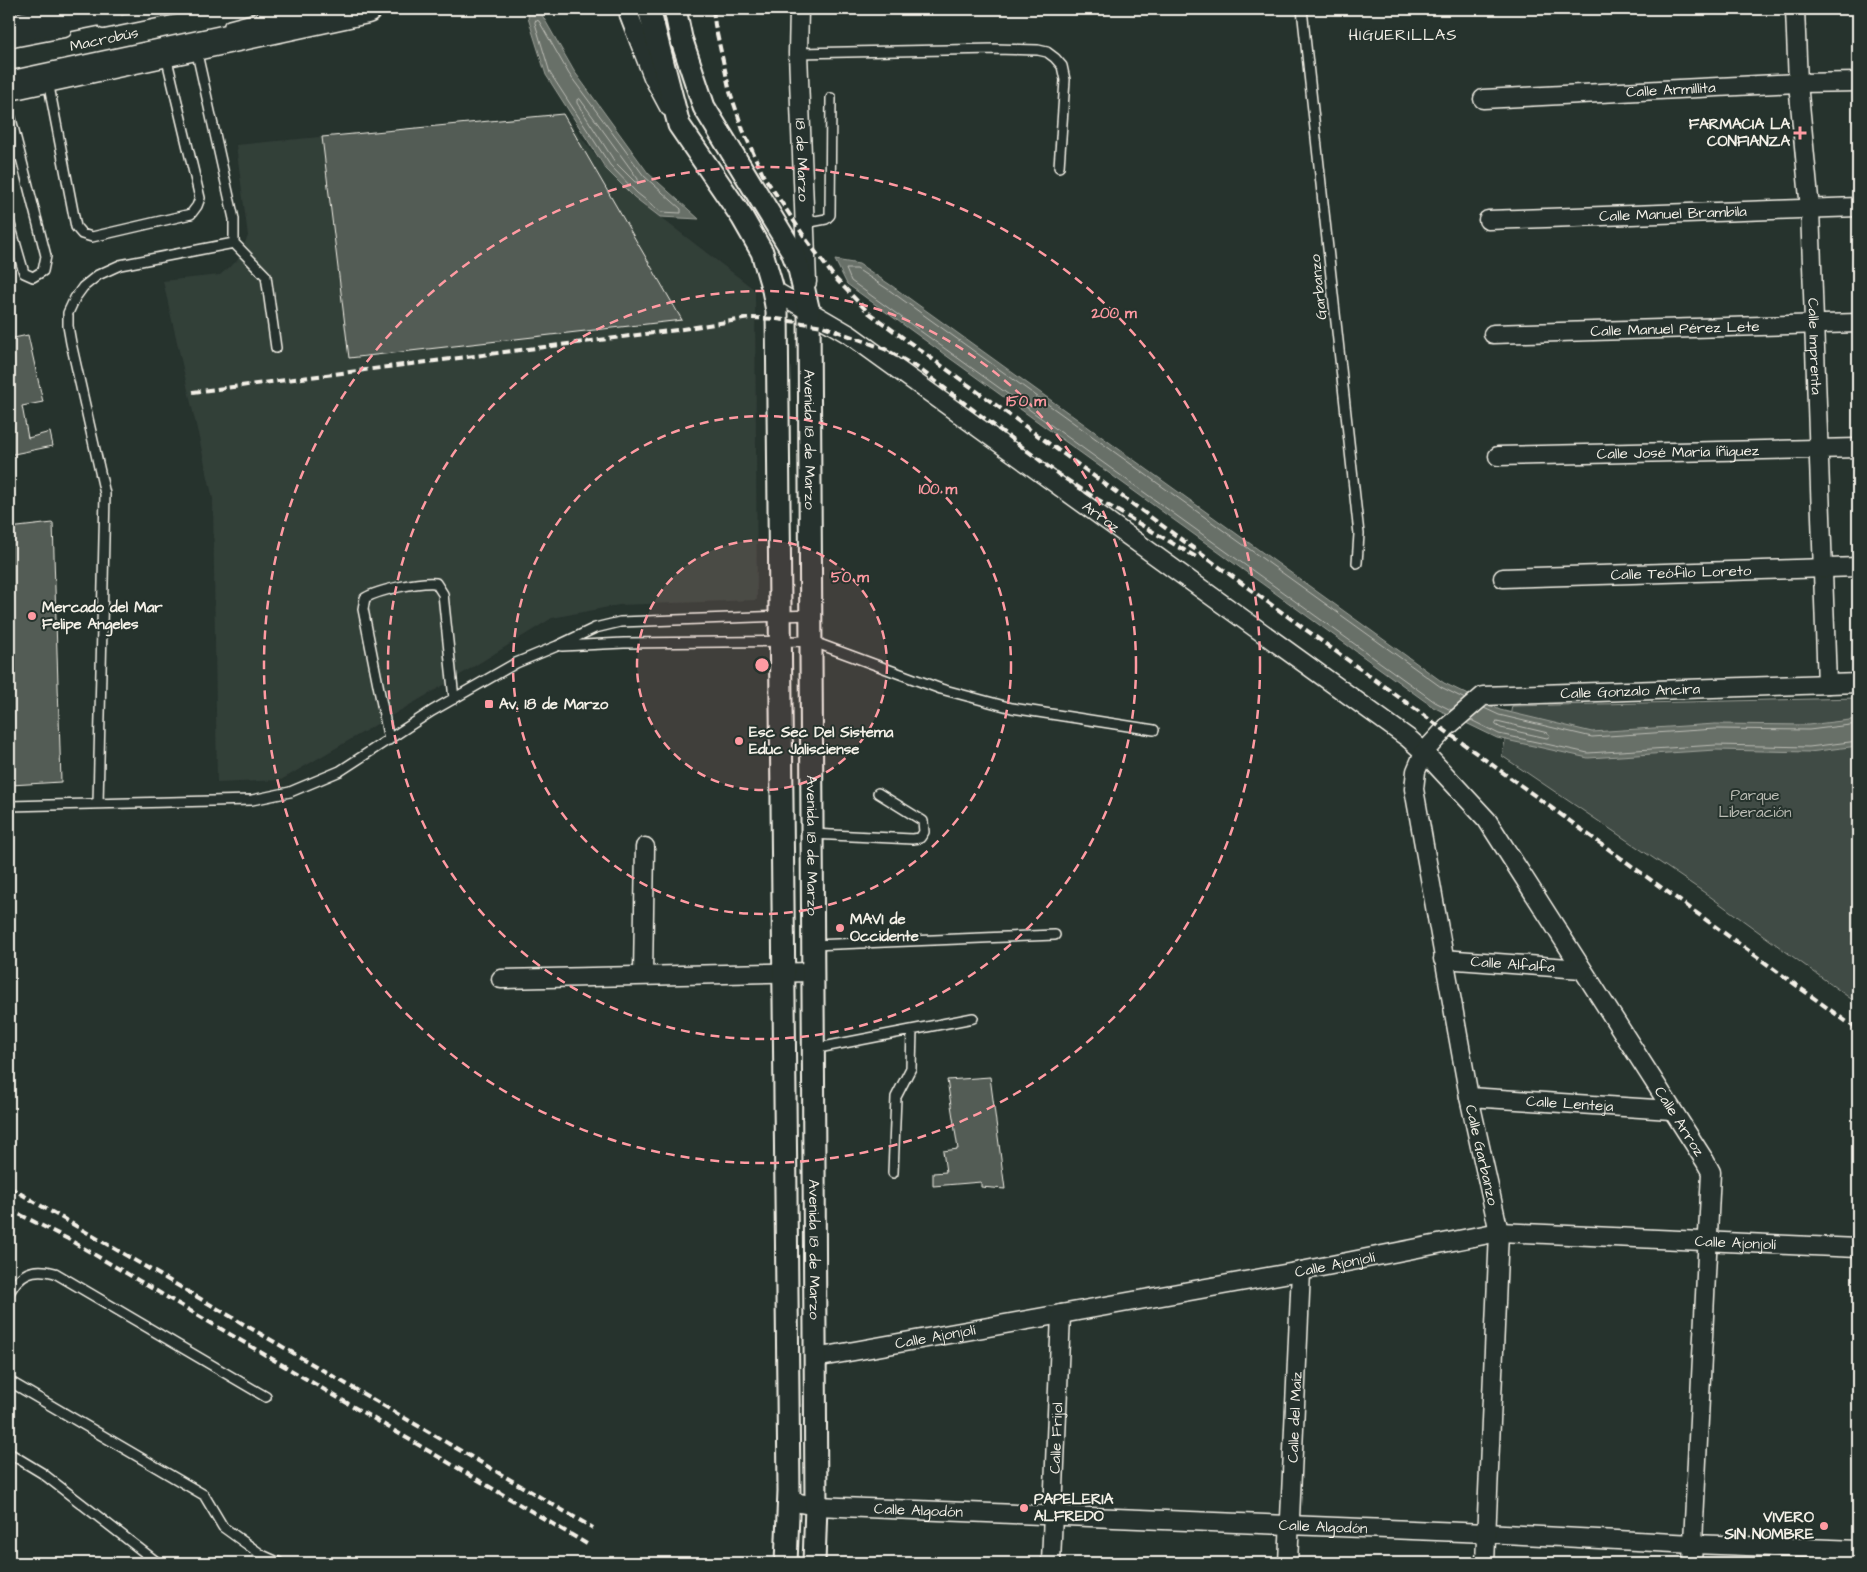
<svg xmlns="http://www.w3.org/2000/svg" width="1867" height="1572" font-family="'Architects Daughter',sans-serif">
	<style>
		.built { fill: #333f39 }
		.green { fill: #414b45; stroke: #9a9e96 }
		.water { fill: #676f68; stroke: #9fa39b }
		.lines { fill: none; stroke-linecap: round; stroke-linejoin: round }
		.shore { stroke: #bcbdb5; stroke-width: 1 }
		.building { fill: #525c55; stroke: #f4f1e8 }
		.service-casing { stroke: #f4f1e8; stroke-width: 12 }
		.minor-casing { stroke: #f4f1e8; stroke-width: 21 }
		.tertiary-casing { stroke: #f4f1e8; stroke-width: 25 }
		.primary-casing { stroke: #f4f1e8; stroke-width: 31 }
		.service { stroke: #26332d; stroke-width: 9 }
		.minor { stroke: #26332d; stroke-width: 18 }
		.tertiary { stroke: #26332d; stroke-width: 21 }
		.primary { stroke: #26332d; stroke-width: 28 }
		.rail { stroke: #f4f1e8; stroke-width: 4; stroke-dasharray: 8 4; stroke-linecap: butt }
		.ring { fill: none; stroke: #ff9aa2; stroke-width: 2.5; stroke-dasharray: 9 6 }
		.poi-dot { fill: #ff9aa2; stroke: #26332d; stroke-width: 2 }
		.labels { text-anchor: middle; stroke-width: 4; stroke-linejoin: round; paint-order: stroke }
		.street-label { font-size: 15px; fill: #f4f1e8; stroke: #26332d }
		.poi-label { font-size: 15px; font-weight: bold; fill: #f4f1e8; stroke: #26332d; text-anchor: start }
		.park-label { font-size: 15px; fill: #bebfb7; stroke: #26332d }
		.neighbourhood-label { font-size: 16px; letter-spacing: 1px; fill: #f4f1e8; stroke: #26332d }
		.centre { fill: #ff9aa2; stroke: #26332d; stroke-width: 2.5 }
		.ring-label { font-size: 15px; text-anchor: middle; font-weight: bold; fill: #ff9aa2; stroke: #26332d; stroke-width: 4; stroke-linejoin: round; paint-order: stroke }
	</style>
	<rect width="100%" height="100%" fill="#26332d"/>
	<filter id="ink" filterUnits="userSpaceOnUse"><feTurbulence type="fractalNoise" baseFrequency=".02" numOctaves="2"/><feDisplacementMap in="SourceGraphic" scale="10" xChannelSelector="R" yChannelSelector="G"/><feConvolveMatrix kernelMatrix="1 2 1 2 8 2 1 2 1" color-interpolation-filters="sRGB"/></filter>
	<g filter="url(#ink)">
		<path class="built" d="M563 114 606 169 634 197 755 290 757 600 619 605 552 618 444 685 281 780 217 783 213 499 163 281 220 275 237 261 248 236 236 145Z"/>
		<path class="green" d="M1858 698V1004L1708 895 1502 756 1512 706Z"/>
		<path class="water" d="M530 9H535L542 15 574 71 648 173 699 219 660 217 634 197 606 169 546 75 528 18Z
			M835 260 859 264 892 286 1444 683 1500 710 1592 732 1715 724 1808 725 1858 719V746L1809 752 1716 750 1588 758 1497 738 1433 707 847 284Z"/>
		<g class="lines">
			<path class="shore" d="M536 20 539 21 569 74 644 176 681 209V213L661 212 637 193 610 165 550 73 535 23Z
				M580 99 638 179V182H635L615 162 577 103V100Z
				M1484 708 1499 715 1592 737 1715 729 1809 730 1858 724
				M1451 710 1435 702 851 281 846 269H857L889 290 1441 687 1465 699
				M1471 720 1499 734 1588 753 1716 745 1809 747 1858 741
				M1497 721 1548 733 1550 736 1547 738 1501 728 1496 725Z"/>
		</g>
		<path class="building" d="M563 114 682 320 349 358 322 137Z
			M28 335 43 402 22 406 28 438 50 432 53 446 9 455V339Z
			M53 523 61 782 11 785 9 705V528Z
			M990 1077 1005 1189 981 1187V1182L933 1186V1173L946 1172 943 1151 958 1149 947 1080Z"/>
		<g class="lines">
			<g class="service-casing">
				<path id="service" d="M1302 9 1359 534 1357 563
					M103 24 176 9
					M229 25 291 9
					M9 43 66 32
					M798 53 995 49 1038 50 1047 52 1055 58 1062 66 1065 80 1059 167
					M48 81 76 227 82 234 92 237 191 214 197 206 200 198 166 56
					M9 111 46 256 43 271 33 277 24 273 9 221
					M9 158 19 153
					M805 223 826 219 830 215 831 98
					M234 243 266 276 276 348
					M562 646 624 643 811 641 941 689 1012 708 1154 730
					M389 740 363 609 365 598C378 590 421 581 436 583L443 594 454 699
					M98 804 105 494 71 343 68 326V313L75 298 83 287 98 275 120 265 234 243V219L196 49
					M9 806 252 800 290 792 340 771 432 711 516 663 557 646 595 628 620 622 811 615
					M812 834 912 839 920 838 924 832 923 821 878 793
					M813 945 1055 935
					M813 1049 973 1018
					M893 1173 896 1097 911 1068 912 1030
					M9 1293C20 1273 32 1267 55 1273L266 1397
					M9 1381 204 1495 223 1527 262 1555 280 1563
					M9 1453 42 1473 158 1563"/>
			</g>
			<g class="minor-casing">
				<g id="minor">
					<path d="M629 9V15L653 77 669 107"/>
					<path id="s1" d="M799 9 798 53 807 282"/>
					<path id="s2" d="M1795 9 1798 83 1810 209 1827 684"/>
					<path id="s3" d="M1483 99 1798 83 1858 82"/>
					<path id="s4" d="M1488 220 1858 207"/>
					<path id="s5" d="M773 290 850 335 1408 738 1424 752 1487 820 1705 1161 1711 1172 1692 1563"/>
					<path id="s6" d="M1493 334 1858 323"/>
					<path id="s7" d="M1498 456 1858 448"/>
					<path id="s8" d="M1503 578 1858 567"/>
					<path id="s9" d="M1443 959 1582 969"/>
					<path d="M643 975 645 847"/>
					<path d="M501 979 812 972"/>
					<path id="s10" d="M1469 1097 1671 1110"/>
					<path id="s11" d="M815 1358 1301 1271 1499 1232 1858 1248"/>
					<path id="s12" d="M789 1501 816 1506 1486 1533 1693 1544 1858 1550"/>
					<path id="s13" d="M1051 1563 1061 1314"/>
					<path id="s14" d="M1288 1563 1301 1271"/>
					<path id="s15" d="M1485 1563 1499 1232 1469 1097 1414 789 1416 771 1424 752 1447 727 1483 696 1858 683"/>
				</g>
			</g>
			<g class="tertiary-casing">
				<g id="tertiary">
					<path d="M649 9 679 125 742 217 762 252 773 290 777 311 789 1491 786 1563"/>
					<path id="s16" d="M675 9 681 38 704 107 791 249 799 269 809 312 816 1506 814 1563"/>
				</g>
			</g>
			<g class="primary-casing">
				<path id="primary" d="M9 29 109 9
					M9 86 367 9"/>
			</g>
			<use href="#service" class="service"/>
			<use href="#minor" class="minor"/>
			<use href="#tertiary" class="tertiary"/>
			<use href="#primary" class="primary"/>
			<path class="rail" d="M713 9 715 25 730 92 743 130 763 175 806 239 834 277 869 313 1858 1030
				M193 392 677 330 750 318 777 319 823 326 885 349 918 368 1058 474 1092 496 1196 557
				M9 1187 593 1528
				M9 1209 68 1239 587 1544"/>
		</g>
	</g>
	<circle cx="762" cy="665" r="125" fill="#ff9aa2" fill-opacity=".12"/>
	<g class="ring">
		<circle cx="762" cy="665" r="125"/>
		<circle cx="762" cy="665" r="249"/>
		<circle cx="762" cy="665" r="374"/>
		<circle cx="762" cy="665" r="498"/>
	</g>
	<g class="poi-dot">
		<path d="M1797.5 125.5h5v5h5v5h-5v5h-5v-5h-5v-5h5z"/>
		<circle cx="32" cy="616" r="5"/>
		<rect x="484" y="699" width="10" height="10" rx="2.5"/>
		<circle cx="739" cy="741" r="5"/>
		<circle cx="840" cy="928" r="5"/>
		<circle cx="1024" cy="1508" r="5"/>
		<circle cx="1824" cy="1526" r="5"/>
	</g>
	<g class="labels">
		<g class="street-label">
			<text transform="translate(104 39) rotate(-12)" y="5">Macrobús</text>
			<text dy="5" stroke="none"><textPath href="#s3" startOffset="188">Calle Armillita</textPath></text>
			<text dy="5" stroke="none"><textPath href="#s1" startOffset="151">18 de Marzo</textPath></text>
			<text dy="5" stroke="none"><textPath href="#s4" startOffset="185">Calle Manuel Brambila</textPath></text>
			<text transform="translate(1318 287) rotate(-96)" y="5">Garbanzo</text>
			<text dy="5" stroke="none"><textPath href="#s6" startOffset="182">Calle Manuel Pérez Lete</textPath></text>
			<text dy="5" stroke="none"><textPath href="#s2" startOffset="338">Calle Imprenta</textPath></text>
			<text dy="5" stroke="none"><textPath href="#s16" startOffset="462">Avenida 18 de Marzo</textPath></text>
			<text dy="5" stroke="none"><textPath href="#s7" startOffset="180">Calle José María Íñiguez</textPath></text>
			<text dy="5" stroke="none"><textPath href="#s5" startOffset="399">Arroz</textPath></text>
			<text dy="5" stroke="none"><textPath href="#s8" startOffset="178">Calle Teófilo Loreto</textPath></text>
			<text dy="5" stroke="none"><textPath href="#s15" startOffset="1050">Calle Gonzalo Ancira</textPath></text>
			<text dy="5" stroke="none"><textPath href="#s16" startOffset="868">Avenida 18 de Marzo</textPath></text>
			<text dy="5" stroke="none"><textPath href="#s9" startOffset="70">Calle Alfalfa</textPath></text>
			<text dy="5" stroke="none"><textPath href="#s10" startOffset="101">Calle Lenteja</textPath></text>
			<text dy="5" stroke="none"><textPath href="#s5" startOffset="1249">Calle Arroz</textPath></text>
			<text transform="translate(1482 1155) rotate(77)" y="5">Calle Garbanzo</text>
			<text dy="5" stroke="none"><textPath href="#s11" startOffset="932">Calle Ajonjolí</textPath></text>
			<text dy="5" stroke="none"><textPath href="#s16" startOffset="1272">Avenida 18 de Marzo</textPath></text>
			<text dy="5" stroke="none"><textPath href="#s11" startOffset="528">Calle Ajonjolí</textPath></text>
			<text dy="5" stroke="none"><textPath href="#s11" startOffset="122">Calle Ajonjolí</textPath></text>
			<text dy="5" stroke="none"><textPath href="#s14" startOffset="146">Calle del Maíz</textPath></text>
			<text dy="5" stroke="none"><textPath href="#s13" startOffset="125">Calle Frijol</textPath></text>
			<text dy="5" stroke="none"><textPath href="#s12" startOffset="130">Calle Algodón</textPath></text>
			<text dy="5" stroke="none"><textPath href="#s12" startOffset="535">Calle Algodón</textPath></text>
		</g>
		<g class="poi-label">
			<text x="1790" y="129" text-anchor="end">FARMACIA LA<tspan x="1790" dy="17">CONFIANZA</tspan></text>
			<text x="42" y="612">Mercado del Mar<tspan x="42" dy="17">Felipe Angeles</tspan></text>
			<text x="499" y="709">Av. 18 de Marzo</text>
			<text x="749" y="737">Esc Sec Del Sistema<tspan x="749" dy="17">Educ Jalisciense</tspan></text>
			<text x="850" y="924">MAVI de<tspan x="850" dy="17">Occidente</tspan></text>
			<text x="1034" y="1504">PAPELERIA<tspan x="1034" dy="17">ALFREDO</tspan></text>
			<text x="1814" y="1522" text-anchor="end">VIVERO<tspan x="1814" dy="17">SIN NOMBRE</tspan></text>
		</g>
		<g class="park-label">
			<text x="1755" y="800">Parque<tspan x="1755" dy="17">Liberación</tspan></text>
		</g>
		<g class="neighbourhood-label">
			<text x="1403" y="40">HIGUERILLAS</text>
		</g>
	</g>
	<circle cx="762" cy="665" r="8" class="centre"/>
	<g class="ring-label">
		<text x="1114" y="318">200 m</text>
		<text x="1026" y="406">150 m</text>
		<text x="938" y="494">100 m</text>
		<text x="850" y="582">50 m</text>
	</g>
	<rect width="1867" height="1572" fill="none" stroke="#26332d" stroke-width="30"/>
	<rect x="15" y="15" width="1837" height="1542" fill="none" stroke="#f4f1e8" stroke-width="2" filter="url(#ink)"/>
</svg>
